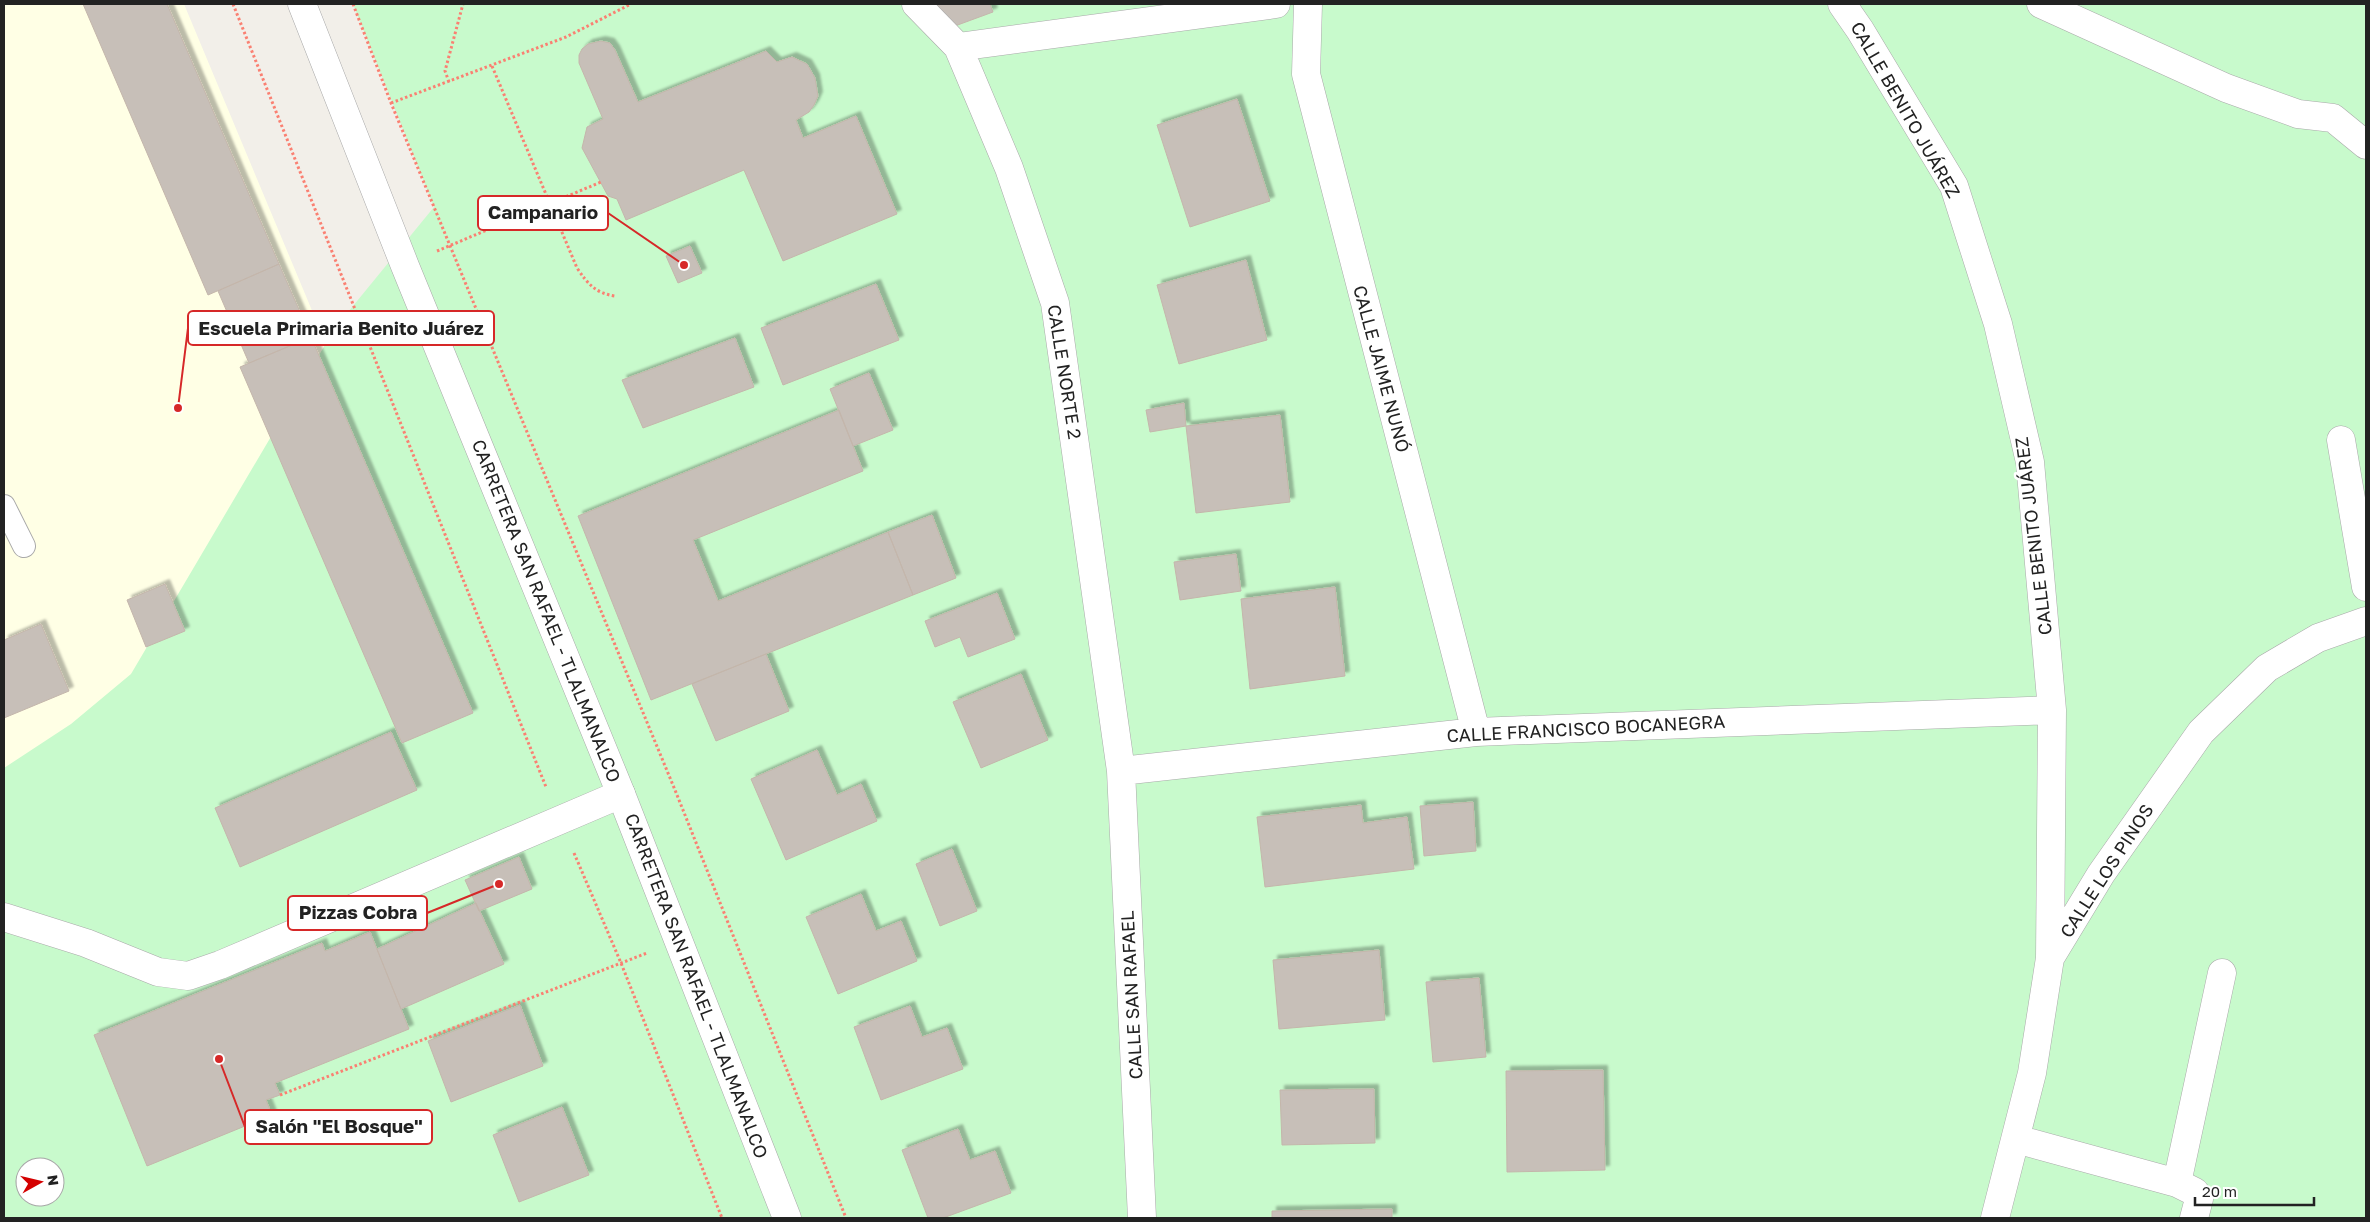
<svg xmlns="http://www.w3.org/2000/svg" width="2370" height="1222" font-family="'Golos Text',sans-serif">
	<style>
		.education { fill: #ffffe5 }
		.park { fill: #c8facc; fill-rule: evenodd }
		.building { fill: #c7bfb8; stroke: #c4b6ab; filter: url(#shadow) }
		.lines { fill: none; stroke-linecap: round; stroke-linejoin: round }
		.service-casing { stroke: #a9a9a9; stroke-width: 24 }
		.minor-casing { stroke: #a9a9a9; stroke-width: 29 }
		.tertiary-casing { stroke: #a9a9a9; stroke-width: 29 }
		.path { stroke: #fa8072; stroke-width: 3; stroke-dasharray: 2.5 2.5; stroke-linecap: butt }
		.service { stroke: #fff; stroke-width: 22 }
		.minor { stroke: #fff; stroke-width: 28 }
		.tertiary { stroke: #fff; stroke-width: 28 }
		.labels { text-anchor: middle; stroke-width: 5; stroke-linejoin: round; paint-order: stroke }
		.street-label { font-size: 18px; fill: #222; stroke: #fff }
		.leader { fill: none; stroke: #d62828; stroke-width: 2 }
		.callout-dot { fill: #d62828; stroke: #fff; stroke-width: 2 }
		.callout { fill: #fff; stroke: #d62828; stroke-width: 2 }
		.callout-label { font-size: 19px; text-anchor: middle; font-weight: bold; fill: #222 }
	</style>
	<defs>
		<filter id="shadow"><feDropShadow dx="4.5" dy="-4.5" stdDeviation="1" flood-color="#0004"/></filter>
	</defs>
	<rect width="100%" height="100%" fill="#f2efe9"/>
	<path class="education" d="M4 4H184L521 811 4 905Z"/>
	<path class="park" d="M353 4H2366V1218H4V768L71 724 131 674 335 328 434 207ZM25 1167H55V1197H25Z"/>
	<path class="building" d="M83 4H167L279 264 208 295Z
		M931 4H990L993 12 944 30Z
		M601 41 610 43 615 50 638 102 766 51 777 62 792 57 807 64 815 78 818 96 814 105 809 112 796 120 803 138 856 116 897 214 783 261 744 170 626 220 617 199 608 196 582 148 587 127 603 119 579 63V55L582 49 588 44Z
		M1237 99 1270 201 1190 227 1157 125Z
		M690 246 702 273 678 283 666 256Z
		M1246 260 1267 340 1179 364 1157 285Z
		M279 264 311 337 249 363 218 291Z
		M876 284 899 340 783 385 761 328Z
		M311 337 473 713 402 743 240 367Z
		M735 338 754 387 643 428 622 380Z
		M869 373 893 430 853 446 830 389Z
		M1184 403 1186 426 1150 432 1146 410Z
		M839 410 863 471 693 540 718 601 888 532 913 595 651 700 578 516Z
		M1280 415 1290 502 1196 513 1186 426Z
		M932 515 956 578 913 595 888 532Z
		M1236 554 1241 591 1180 600 1174 562Z
		M165 584 185 631 146 647 127 600Z
		M1335 587 1345 676 1250 689 1241 599Z
		M997 593 1015 639 968 657 960 637 935 647 925 621Z
		M41 624 69 691 4 718V640Z
		M766 654 789 711 716 741 692 684Z
		M1021 674 1048 740 981 768 953 702Z
		M391 732 417 790 240 867 215 808Z
		M817 750 837 795 861 784 877 821 786 860 751 779Z
		M1473 802 1476 851 1424 856 1420 806Z
		M1361 805 1363 823 1407 817 1414 869 1265 887 1257 817Z
		M952 849 977 911 940 926 916 864Z
		M519 857 532 889 479 911 465 880Z
		M861 894 876 931 901 921 917 961 838 994 806 917Z
		M476 903 504 964 401 1009 377 949Z
		M370 932 409 1029 275 1083 280 1095 266 1100 272 1115 147 1166 94 1035 322 943 325 951Z
		M1379 950 1385 1020 1279 1029 1273 960Z
		M1479 978 1486 1057 1433 1062 1426 982Z
		M520 1005 543 1066 451 1102 428 1041Z
		M910 1006 922 1037 947 1028 963 1069 881 1100 854 1027Z
		M1603 1070 1605 1170 1507 1172 1506 1071Z
		M1374 1089 1375 1143 1282 1145 1280 1090Z
		M562 1107 589 1175 519 1202 493 1135Z
		M958 1129 970 1160 995 1151 1011 1193 943 1218H928L902 1150Z
		M1392 1209V1218H1272V1211Z"/>
	<g class="lines">
		<g class="service-casing">
			<path id="service" d="M4 506 24 546"/>
		</g>
		<g class="minor-casing">
			<path id="minor" d="M916 4 958 47 1009 168 1055 303 1121 771 1142 1218
				M1308 4 1306 74 1476 732
				M1842 4 1860 30 1954 186 1998 324 2030 462 2052 710 2050 958
				M2041 4 2226 88 2298 114 2333 118 2366 145
				M958 47 1276 4
				M2341 440 2366 587
				M1121 771 1476 732 2052 710
				M4 917 86 943 158 972 188 976 220 965 621 794
				M2016 1139 2177 1183 2195 1192 2199 1199 2194 1218
				M2177 1183 2222 973
				M1995 1218 2032 1073 2050 958 2101 874 2201 732 2267 668 2318 638 2366 621"/>
		</g>
		<g class="tertiary-casing">
			<path id="tertiary" d="M302 4 405 266 621 794 787 1218"/>
		</g>
		<path class="path" d="M233 4 546 787
			M353 4 391 103 675 790 846 1218
			M492 66 577 268C588 284 595 293 615 296
			M449 82 445 71 463 4
			M391 103 566 37 631 4
			M437 251 601 182
			M574 853 621 963 722 1218
			M280 1095 647 953"/>
		<use href="#service" class="service"/>
		<use href="#minor" class="minor"/>
		<use href="#tertiary" class="tertiary"/>
	</g>
	<g class="labels">
		<g class="street-label">
			<text transform="translate(1905 110) rotate(60)" y="6">CALLE BENITO JUÁREZ</text>
			<text transform="translate(1381 369) rotate(75)" y="6">CALLE JAIME NUNÓ</text>
			<text transform="translate(1064 372) rotate(81)" y="6">CALLE NORTE 2</text>
			<text transform="translate(2034 536) rotate(-97)" y="6">CALLE BENITO JUÁREZ</text>
			<text transform="translate(546 611) rotate(68)" y="6">CARRETERA SAN RAFAEL - TLALMANALCO</text>
			<text transform="translate(1586 729) rotate(-3)" y="6">CALLE FRANCISCO BOCANEGRA</text>
			<text transform="translate(2107 871) rotate(-57)" y="6">CALLE LOS PINOS</text>
			<text transform="translate(696 986) rotate(69)" y="6">CARRETERA SAN RAFAEL - TLALMANALCO</text>
			<text transform="translate(1132 995) rotate(-93)" y="6">CALLE SAN RAFAEL</text>
		</g>
	</g>
	<path class="leader" d="M684 265L608 213M178 408L188 328M499 884L427 913M219 1059L245 1127"/>
	<g class="callout-dot">
		<circle cx="684" cy="265" r="5"/>
		<circle cx="178" cy="408" r="5"/>
		<circle cx="499" cy="884" r="5"/>
		<circle cx="219" cy="1059" r="5"/>
	</g>
	<g class="callout">
		<rect x="478" y="196" width="130" height="34" rx="5"/>
		<rect x="188" y="311" width="306" height="34" rx="5"/>
		<rect x="288" y="896" width="139" height="34" rx="5"/>
		<rect x="245" y="1110" width="187" height="34" rx="5"/>
	</g>
	<g class="callout-label">
		<text x="543" y="219">Campanario</text>
		<text x="341" y="335">Escuela Primaria Benito Juárez</text>
		<text x="358" y="919">Pizzas Cobra</text>
		<text x="339" y="1133">Salón "El Bosque"</text>
	</g>
	<rect width="2370" height="1222" fill="none" stroke="#222222" stroke-width="10"/>
	<g transform="translate(40 1182) rotate(82)"><circle r="24" fill="#ffffff" stroke="#a7a7a7"/>
	<path d="M0-4L9 19L0 12L-9 19Z" fill="#d40000"/>
	<text y="-8" font-size="14" font-weight="bold" text-anchor="middle" fill="#222222">N</text>
	</g>
	<path d="M2195 1197v8h119v-8" fill="none" stroke="#222222" stroke-width="2.5"/>
	<text x="2202" y="1197" font-size="15" fill="#222222" stroke="#ffffff" stroke-width="4" paint-order="stroke">20 m</text>
</svg>
